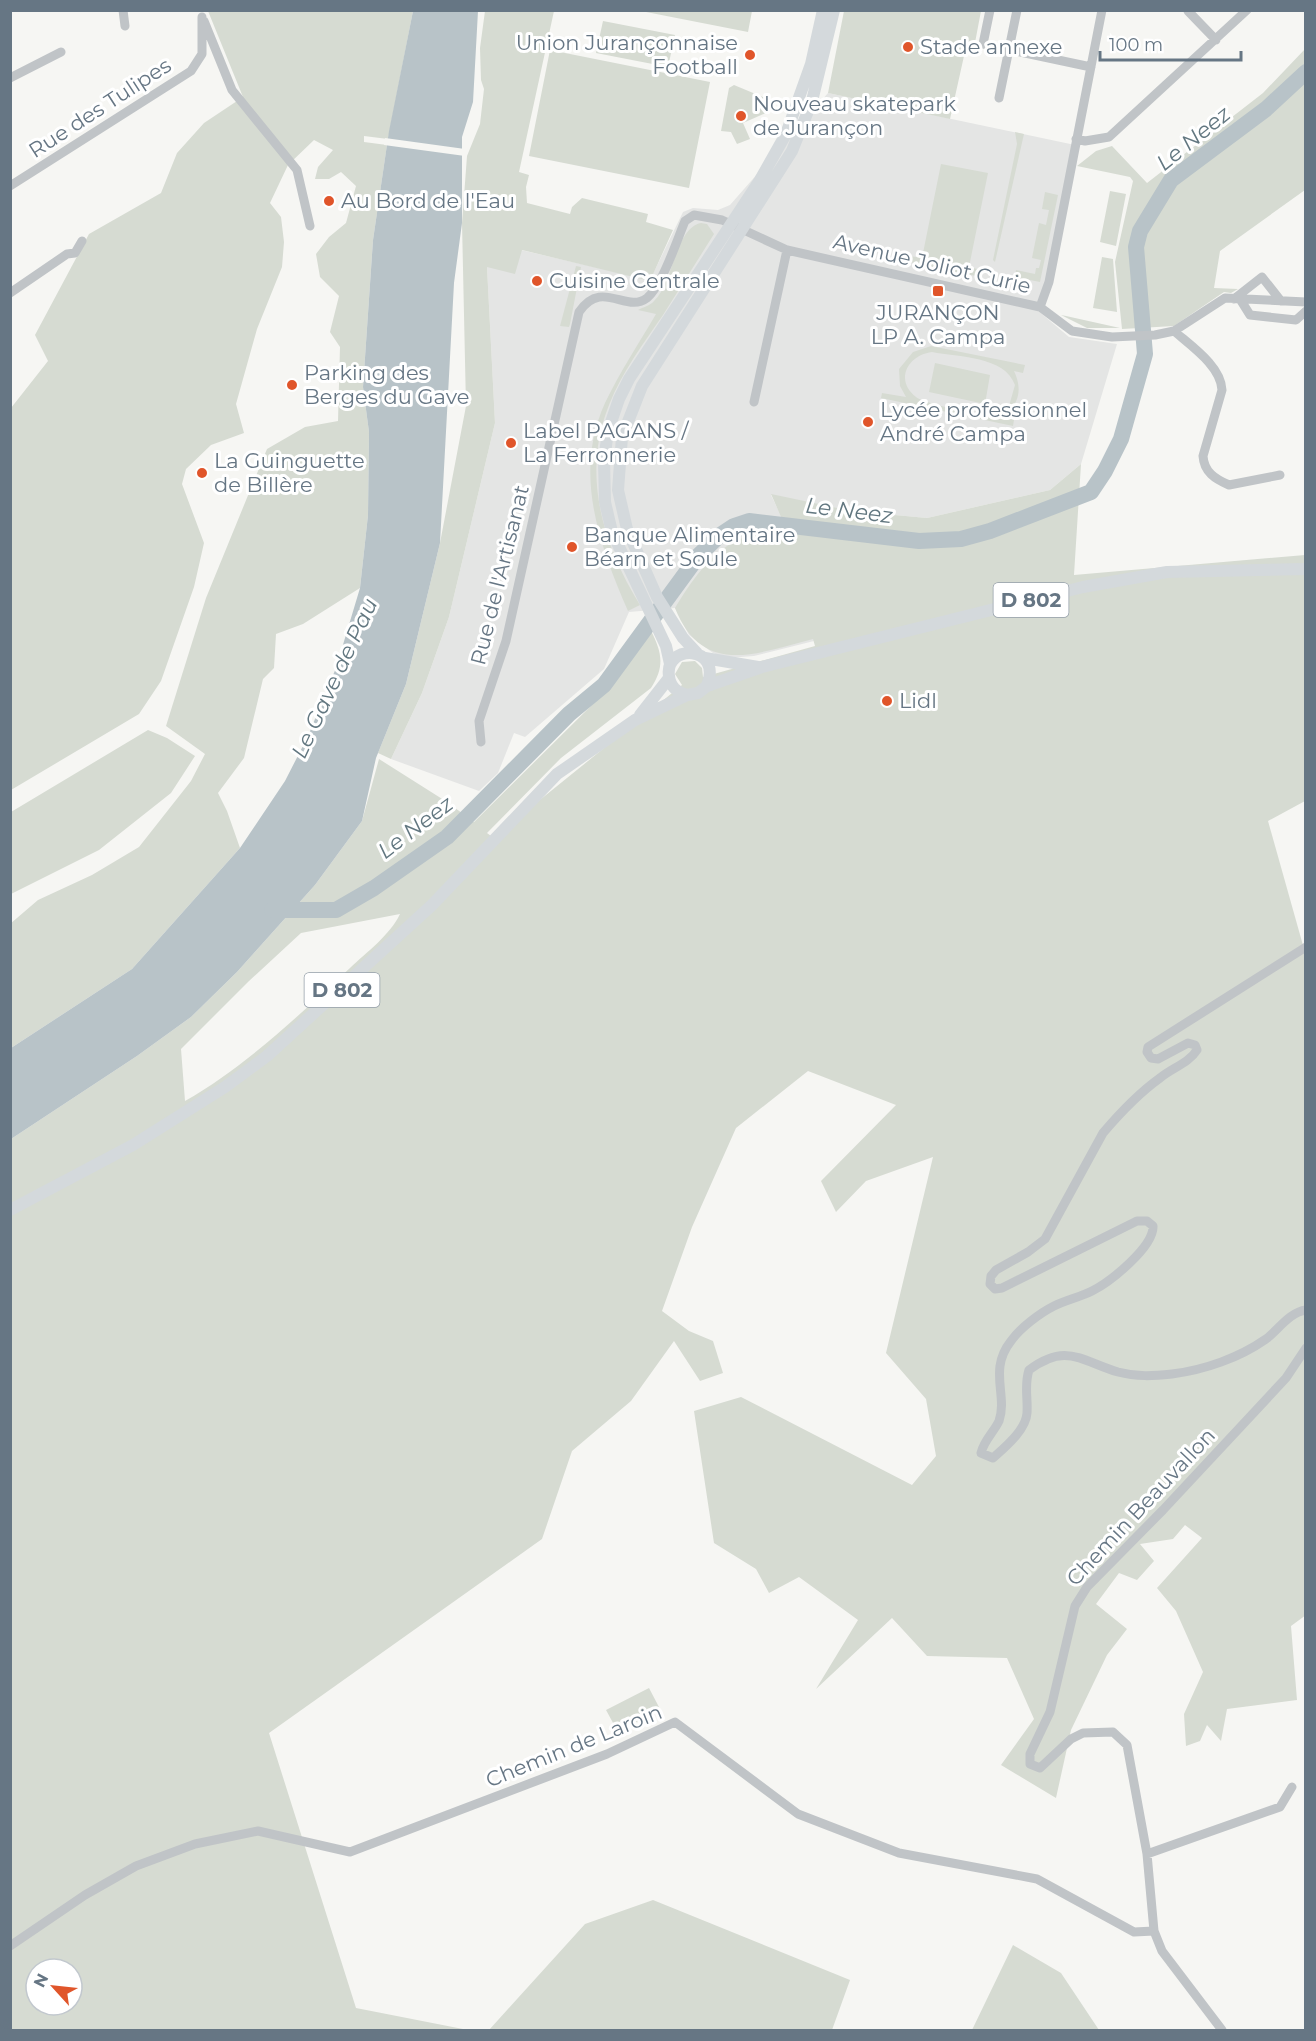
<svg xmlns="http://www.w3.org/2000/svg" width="1316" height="2041" font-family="Montserrat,sans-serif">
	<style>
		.built { fill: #e4e5e4 }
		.green { fill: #d6dbd2; fill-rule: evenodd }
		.water { fill: #b8c3c8 }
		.pier { fill: #f6f6f3 }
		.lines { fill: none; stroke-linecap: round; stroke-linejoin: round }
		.river { stroke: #b8c3c8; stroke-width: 16 }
		.minor { stroke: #c0c4c7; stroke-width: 9 }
		.major { stroke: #d4d9dc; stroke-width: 12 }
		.poi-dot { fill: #e0552a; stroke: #fff; stroke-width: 2 }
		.labels { text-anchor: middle; stroke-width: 6; stroke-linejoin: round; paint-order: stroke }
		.shield { fill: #fff; stroke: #949fa9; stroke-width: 1.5 }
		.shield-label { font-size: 20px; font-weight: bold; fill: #667684 }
		.poi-label { font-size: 21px; fill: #667684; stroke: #fff; text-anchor: start }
		.street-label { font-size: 21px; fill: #667684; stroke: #fff }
		.water-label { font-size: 22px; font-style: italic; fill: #627780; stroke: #fff }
	</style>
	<rect width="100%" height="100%" fill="#f6f6f3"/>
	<path class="built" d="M828 93 1075 145 1049 282 1036 309 1069 337 1117 344 1081 464 1050 490 927 518 852 511 771 495 789 533 814 641 754 656 726 658 713 653 689 635 675 608 629 612 604 669 525 737 514 733 498 773 479 791 391 759 422 693 449 617 495 423 487 267 520 254 521 250 650 280 683 212 693 208 718 210 730 205Z"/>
	<path class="green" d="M208 11H413L388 139 364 136V142L387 145 373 240 363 387 369 432 368 515 360 588 303 624 276 634 274 668 263 679 244 758 218 793 227 811 240 848 132 969 11 1048 10 924 38 900 92 875 139 847 191 781 205 754 166 726 206 598 267 449 305 427 338 421 340 347 330 332 339 296 320 277 316 254 329 237 346 223 356 186 341 172 329 179H315L318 167 333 150 314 140 288 165 270 203 281 217 284 242 282 267 257 329 236 404 244 433 211 445 186 469 182 484 204 543 194 587 161 681 139 714 11 790V408L48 361 35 335 89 234 161 193 177 153 204 123 243 97Z
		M485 11H554L519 172 529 175 526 187 527 203 570 214 572 207 582 198 648 214 646 222 673 230 650 281 522 250 515 274 487 267 495 423 449 617 422 693 391 759 378 753 406 684 440 543 466 406 462 223 467 156 480 124 484 89 481 80 480 48Z
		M641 11 752 10V11L748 32Z
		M844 11H981L974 48 966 47 950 119 828 93Z
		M603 21 675 35 668 67 596 53Z
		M1305 49V190L1220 251 1214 288 1238 289 1231 293 1224 292 1174 326 1122 329 1115 262 1133 181 1130 177 1077 166 1096 151 1112 146 1147 183 1263 93Z
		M550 50 710 82 689 188 529 156Z
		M734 85 775 102V109L743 123 750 139 737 144 731 132 721 131 729 88Z
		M1015 132 1024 134 995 262 993 260 1017 144Z
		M941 164 988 173 969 267 977 269 976 276 909 262 910 256 922 258Z
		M1110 191 1126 194 1116 246 1100 242Z
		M1045 192 1058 195 1040 282 1015 277 1016 270 1035 274 1036 268H1039L1041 260 1032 258 1039 223 1046 225 1049 210 1042 209Z
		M701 223 707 224 714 234C697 261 680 288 663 315 643 344 622 372 609 405 581 474 603 545 640 605L628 611C599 544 573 473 605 403 620 372 639 343 656 314L638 310C643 307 650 306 654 301 673 284 675 228 701 223Z
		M1102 257 1113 259 1117 312 1093 308Z
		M576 266 581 267 570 324 569 327 560 326Z
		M1061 315 1066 316 1120 328H1087Z
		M931 346 1025 365 1023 373 1014 371C1023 390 1019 406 1001 417L1014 420 1013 426 881 398 882 393 906 397 900 386 899 369 913 352ZM932 352C958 357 1005 356 1015 385L1009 406C1005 409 999 414 993 415 984 417 923 403 916 397 894 380 908 355 932 352Z
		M935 363 990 375 985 404 929 392Z
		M1081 464 1074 575 1305 555V801L1268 821 1306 956V1615L1291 1626 1297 1700 1227 1709 1221 1741 1207 1725 1200 1741 1186 1746 1184 1714 1203 1672 1176 1611 1157 1588 1202 1538 1185 1525 1173 1539 1140 1544 1154 1561 1137 1580 1119 1573 1096 1604 1127 1629 1107 1655 1071 1730 1056 1798 1001 1765 1034 1719 1007 1658 927 1656 892 1618 816 1689 858 1620 799 1577 769 1593 756 1569 714 1543 694 1411 741 1397 912 1485 936 1456 926 1399 886 1353 933 1157 866 1181 836 1212 821 1181 896 1105 808 1071 736 1128 692 1227 662 1311 689 1331 713 1341 723 1373 700 1381 674 1341 631 1401 572 1451 542 1539 269 1733 356 2008 468 2030H11V1139L137 1056 191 1017 237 972 315 885 362 821 379 759 447 802 474 822 604 693 651 631C662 652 665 667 651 688L561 758 487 833 495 839 520 816 682 685 675 674 682 662 695 661 702 668 703 677 815 646 813 639C757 653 703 678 675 608 690 583 711 552 738 540 751 533 773 535 788 533L771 494 852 511 927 518 1050 490ZM400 914C390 935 367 952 350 968 299 1015 245 1067 185 1101L181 1049 249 981 301 933ZM36 1969H72V2005H36Z
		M148 730 167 738 195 756 171 793 99 850 11 894V812Z
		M649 1688 660 1709 618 1732 606 1710Z
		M653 1900 850 1980 832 2030H489L585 1924Z
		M1013 1945 1061 1973 1099 2030H972Z"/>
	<path class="water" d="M413 11H478L473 102 462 137V223L454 283 440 543 406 684 376 758 362 821 315 885 237 972 191 1017 137 1056 11 1139V1048L132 969 240 848 285 781 308 736 336 668 360 588 368 515 369 432 363 387 373 240 389 131Z"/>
	<path class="pier" d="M385 138 465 149V156L384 145Z"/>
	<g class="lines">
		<path class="river" d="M272 910H336L374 888 447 837 569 714 604 685 699 555 719 536 734 526 749 521 919 541 961 539 990 531 1091 492 1105 471 1121 439 1145 354 1136 247 1140 231 1171 180 1266 109 1306 72"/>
		<path class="minor" d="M123 10 125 26
			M990 10 983 44 1091 67
			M1188 11 1216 40
			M204 21 232 90 297 170 310 226
			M10 78 61 52
			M999 98 1017 10
			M1076 139 1085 141 1109 137 1247 10
			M10 186 191 71 202 54V17
			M10 293 67 254 75 253 82 241
			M1234 299 1262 277 1281 301
			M1240 299 1250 315 1296 320 1306 311
			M1040 307 1049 282 1102 10
			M1174 331C1191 346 1221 366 1222 390L1203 456C1204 472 1215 479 1229 485L1280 475
			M754 402 787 250
			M481 742 479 721 506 641 579 312C602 278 626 314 647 298 662 286 677 240 685 221L694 215 722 220 787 250 1040 307 1072 331 1112 337 1155 335 1174 331 1225 298 1306 302
			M1306 947 1148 1047 1147 1052 1151 1058 1158 1059 1188 1043 1195 1045 1197 1050C1189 1063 1172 1068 1160 1078 1139 1093 1120 1113 1103 1133L1045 1239 1028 1252 996 1270 991 1276 990 1284 995 1289 1002 1288 1137 1221H1147L1153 1226C1154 1247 1110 1282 1092 1291 1080 1297 1066 1300 1054 1306 1040 1313 1020 1328 1011 1341 988 1370 1008 1395 999 1421 994 1432 984 1440 981 1453L993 1458C1005 1447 1026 1430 1027 1413 1028 1397 1024 1385 1029 1370 1066 1342 1081 1361 1118 1372 1137 1377 1153 1376 1172 1374 1204 1370 1239 1358 1266 1339 1278 1330 1290 1312 1306 1310
			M1147 1854 1280 1807 1292 1787
			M10 1946 85 1895 136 1866 195 1844 258 1831 350 1852 607 1754 675 1722 798 1814 899 1853 1037 1879 1134 1932 1154 1931
			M1222 2030 1162 1951 1154 1931 1147 1854 1127 1745 1113 1732 1083 1733 1071 1739 1040 1768 1030 1764V1754L1050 1712 1075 1606 1087 1587 1163 1510 1286 1378 1306 1348"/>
		<path class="major" d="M697 653 683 638 657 597 627 529 618 490 622 437 642 386 792 151 812 101 834 10
			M705 658 758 667
			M670 664 666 646 612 532 605 502 604 461 608 431 619 399 629 379 760 180 786 134 811 64 823 10
			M687 695C677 692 670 687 669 676 664 644 723 644 707 686
			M640 715 669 678
			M10 1210 133 1145 225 1087 267 1056 432 905 557 774 635 720 687 695 698 693 707 686 762 667 1083 587 1167 572 1306 569"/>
	</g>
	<g class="poi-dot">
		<circle cx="908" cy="47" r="6"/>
		<circle cx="750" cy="55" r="6"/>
		<circle cx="741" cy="116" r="6"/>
		<circle cx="329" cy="201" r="6"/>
		<circle cx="537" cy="281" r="6"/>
		<rect x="932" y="285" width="12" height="12" rx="3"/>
		<circle cx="292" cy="385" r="6"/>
		<circle cx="868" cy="422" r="6"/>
		<circle cx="511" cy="443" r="6"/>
		<circle cx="202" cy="473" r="6"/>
		<circle cx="572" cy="547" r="6"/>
		<circle cx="887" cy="701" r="6"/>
	</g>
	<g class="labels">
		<g class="shield">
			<rect x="993.5" y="583" width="75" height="34" rx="4.5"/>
			<rect x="304.5" y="973" width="75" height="34" rx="4.5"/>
		</g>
		<g class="shield-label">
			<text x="1031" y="607">D 802</text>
			<text x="342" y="997">D 802</text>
		</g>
		<g class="poi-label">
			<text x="738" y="50" text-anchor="end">Union Jurançonnaise<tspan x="738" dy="24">Football</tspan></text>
			<text x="920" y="54">Stade annexe</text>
			<text x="753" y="111">Nouveau skatepark<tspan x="753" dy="24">de Jurançon</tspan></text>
			<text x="341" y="208">Au Bord de l'Eau</text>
			<text x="549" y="288">Cuisine Centrale</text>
			<text x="938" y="320" text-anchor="middle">JURANÇON<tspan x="938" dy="24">LP A. Campa</tspan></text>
			<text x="304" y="380">Parking des<tspan x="304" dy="24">Berges du Gave</tspan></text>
			<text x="880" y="417">Lycée professionnel<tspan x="880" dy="24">André Campa</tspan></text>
			<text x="523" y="438">Label PAGANS /<tspan x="523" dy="24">La Ferronnerie</tspan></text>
			<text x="214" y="468">La Guinguette<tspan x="214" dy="24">de Billère</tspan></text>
			<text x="584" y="542">Banque Alimentaire<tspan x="584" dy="24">Béarn et Soule</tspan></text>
			<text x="899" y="708">Lidl</text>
		</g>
		<g class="street-label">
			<text transform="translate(100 108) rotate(-33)" y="7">Rue des Tulipes</text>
			<text transform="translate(932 264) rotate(13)" y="7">Avenue Joliot Curie</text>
			<text transform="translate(500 575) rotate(-76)" y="7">Rue de l'Artisanat</text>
			<text transform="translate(1141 1507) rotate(-47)" y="7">Chemin Beauvallon</text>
			<text transform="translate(574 1746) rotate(-22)" y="7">Chemin de Laroin</text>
		</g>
		<g class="water-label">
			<text transform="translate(1193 138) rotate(-39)" y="8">Le Neez</text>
			<text transform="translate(849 510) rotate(7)" y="8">Le Neez</text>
			<text transform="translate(334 678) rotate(-65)" y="8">Le Gave de Pau</text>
			<text transform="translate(415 827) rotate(-37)" y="8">Le Neez</text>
		</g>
	</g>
	<rect width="1316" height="2041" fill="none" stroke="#667684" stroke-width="24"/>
	<g transform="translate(54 1987) rotate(297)"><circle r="28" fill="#ffffff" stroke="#c2c8ce" stroke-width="1.5"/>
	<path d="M0-4.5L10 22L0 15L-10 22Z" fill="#e0552a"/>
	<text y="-9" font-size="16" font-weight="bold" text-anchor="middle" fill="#667684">N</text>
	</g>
	<path d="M1100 51v9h141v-9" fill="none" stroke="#667684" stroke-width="3"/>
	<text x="1109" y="51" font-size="18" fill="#667684" stroke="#ffffff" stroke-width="4.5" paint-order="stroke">100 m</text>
</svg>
